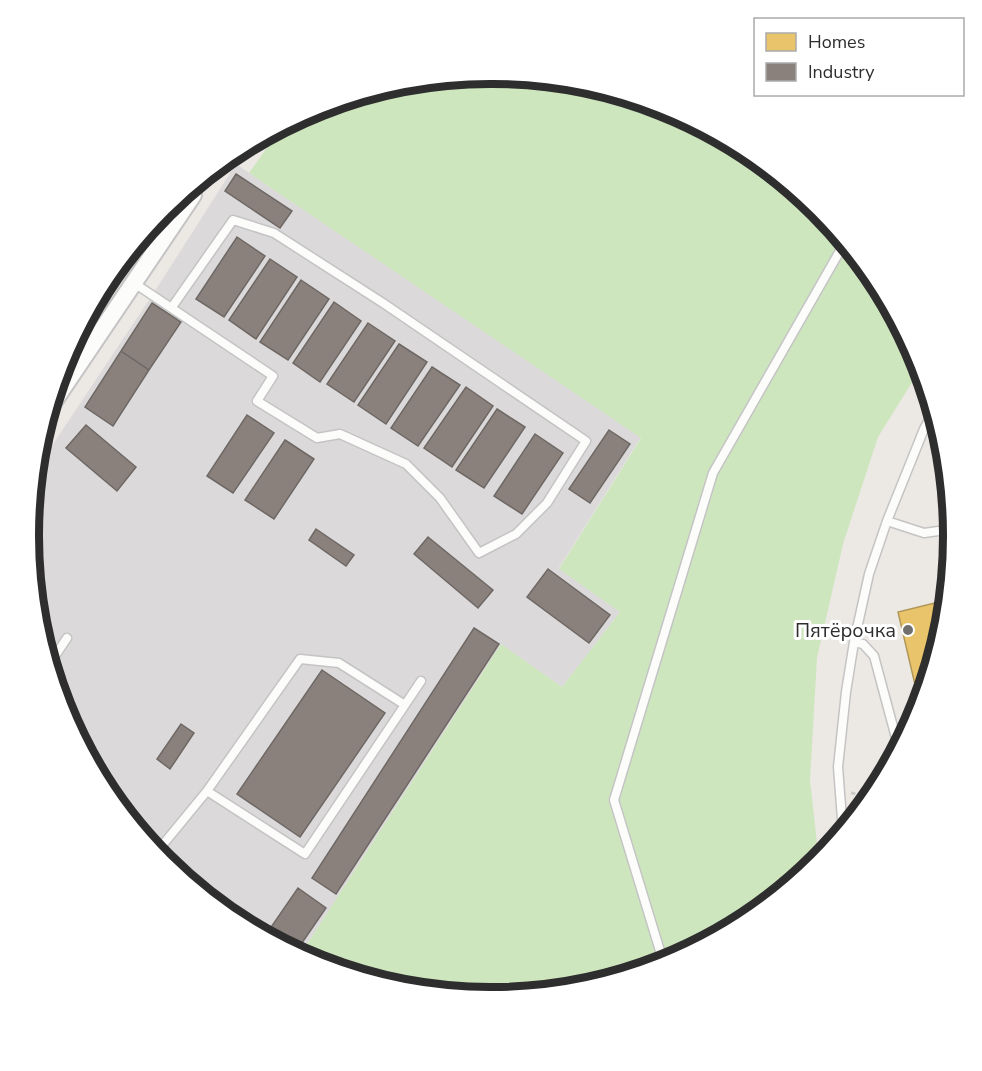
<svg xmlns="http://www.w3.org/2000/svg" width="982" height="1071" font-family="'Nunito Sans',sans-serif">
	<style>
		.industrial { fill: #dcd9db }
		.green { fill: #cee6be }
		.homes { fill: #e9c46a; stroke: #b19758; stroke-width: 1.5 }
		.industry { fill: #8a817c; stroke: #6e6865; stroke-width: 1.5 }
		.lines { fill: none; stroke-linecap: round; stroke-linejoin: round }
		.service-casing { stroke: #c5c4c5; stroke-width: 11 }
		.minor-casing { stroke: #c5c4c5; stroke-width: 20 }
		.path { stroke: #c9c9c8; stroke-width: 3; stroke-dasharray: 4.5 3; stroke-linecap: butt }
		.service { stroke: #fcfcfb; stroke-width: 8 }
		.minor { stroke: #fcfcfb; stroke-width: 16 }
		.poi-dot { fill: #706f6e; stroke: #fff; stroke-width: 2 }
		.labels { text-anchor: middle; stroke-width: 6; stroke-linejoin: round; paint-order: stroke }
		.poi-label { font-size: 20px; fill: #2e2e2e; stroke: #fff; text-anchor: end }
		.rim { fill: none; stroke: #2e2e2e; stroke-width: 8 }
	</style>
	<rect width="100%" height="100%" fill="#ece8e4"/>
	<path class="industrial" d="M236 164 641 437 559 568 620 612 562 687 501 644 300 955 234 920 164 862 106 792 64 712 37 625 29 535 35 471 153 294Z"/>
	<path class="green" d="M491 73 582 82 668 108 748 151 818 209 876 279 918 359 921 368 878 437 843 544 817 658 810 780 819 861 748 920 668 963 581 989 491 998 400 989 314 963 300 955 501 644 562 687 620 612 559 569 641 438 249 173 283 125 314 108 401 82Z"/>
	<path class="homes" d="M947 600 945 626 920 706 898 612Z"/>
	<path class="industry" d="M236 174 292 211 280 228 225 191Z
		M237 237 265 256 224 317 196 299Z
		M270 259 297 277 256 339 229 320Z
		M301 280 329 299 288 360 260 342Z
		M334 302 361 321 320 382 293 363Z
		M152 303 181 322 149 370 121 351Z
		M368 323 395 341 354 402 327 384Z
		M399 344 427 362 386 424 358 405Z
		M121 351 149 370 113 426 85 407Z
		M432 367 460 385 418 446 391 428Z
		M466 387 493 406 452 467 424 448Z
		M497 409 525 427 484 488 456 470Z
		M247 415 274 433 233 493 207 476Z
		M86 425 136 467 117 491 66 448Z
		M609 430 630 444 590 503 569 489Z
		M535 434 563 453 522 514 494 496Z
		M285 440 314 459 274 519 245 500Z
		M316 529 354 555 346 566 309 540Z
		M428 537 493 590 478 608 414 554Z
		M548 569 610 615 589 643 527 597Z
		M474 628 499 644 336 894 312 878Z
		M322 670 385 713 300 837 237 794Z
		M181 724 194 733 170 769 157 759Z
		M298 888 326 908 295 953 265 936Z"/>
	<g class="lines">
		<g class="service-casing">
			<path id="service" d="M193 195 211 170
				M134 283 273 376 257 401 317 438 340 434 406 464 440 498 479 553 516 534 547 503 586 441 383 303 274 233 233 220 172 307
				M934 411 924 429 887 521 924 533 953 529
				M854 642 863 644 874 656 899 749
				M49 665 67 638
				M207 791 300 659 339 663 405 705
				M843 832 838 767 846 692 854 642 869 574 887 521
				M156 853 207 791 305 854 421 681
				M664 964 614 800 713 473 845 242"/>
		</g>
		<g class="minor-casing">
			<path id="minor" d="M48 410 193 195 186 190"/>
		</g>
		<path class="path" d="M851 793 872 796"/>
		<use href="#service" class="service"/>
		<use href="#minor" class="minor"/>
	</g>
	<circle class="poi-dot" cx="908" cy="630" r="6"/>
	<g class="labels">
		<g class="poi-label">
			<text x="896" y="637">Пятёрочка</text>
		</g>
	</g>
	<path d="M0 0H982V1071H0ZM490 84H492A451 451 0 0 1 943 535V536A451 451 0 0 1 492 987H490A451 451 0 0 1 39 536V535A451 451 0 0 1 490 84Z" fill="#fff" fill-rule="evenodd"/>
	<path class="rim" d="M490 84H492A451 451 0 0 1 943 535V536A451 451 0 0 1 492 987H490A451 451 0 0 1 39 536V535A451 451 0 0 1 490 84Z"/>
	<rect x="754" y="18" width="210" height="78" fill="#ffffff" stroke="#ababab" stroke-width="1.5"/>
	<rect x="766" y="33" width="30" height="18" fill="#e9c46a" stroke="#ababab" stroke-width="1.5"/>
	<text x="808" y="48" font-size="18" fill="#2e2e2e">Homes</text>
	<rect x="766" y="63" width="30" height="18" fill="#8a817c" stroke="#ababab" stroke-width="1.5"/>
	<text x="808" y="78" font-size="18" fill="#2e2e2e">Industry</text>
</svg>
